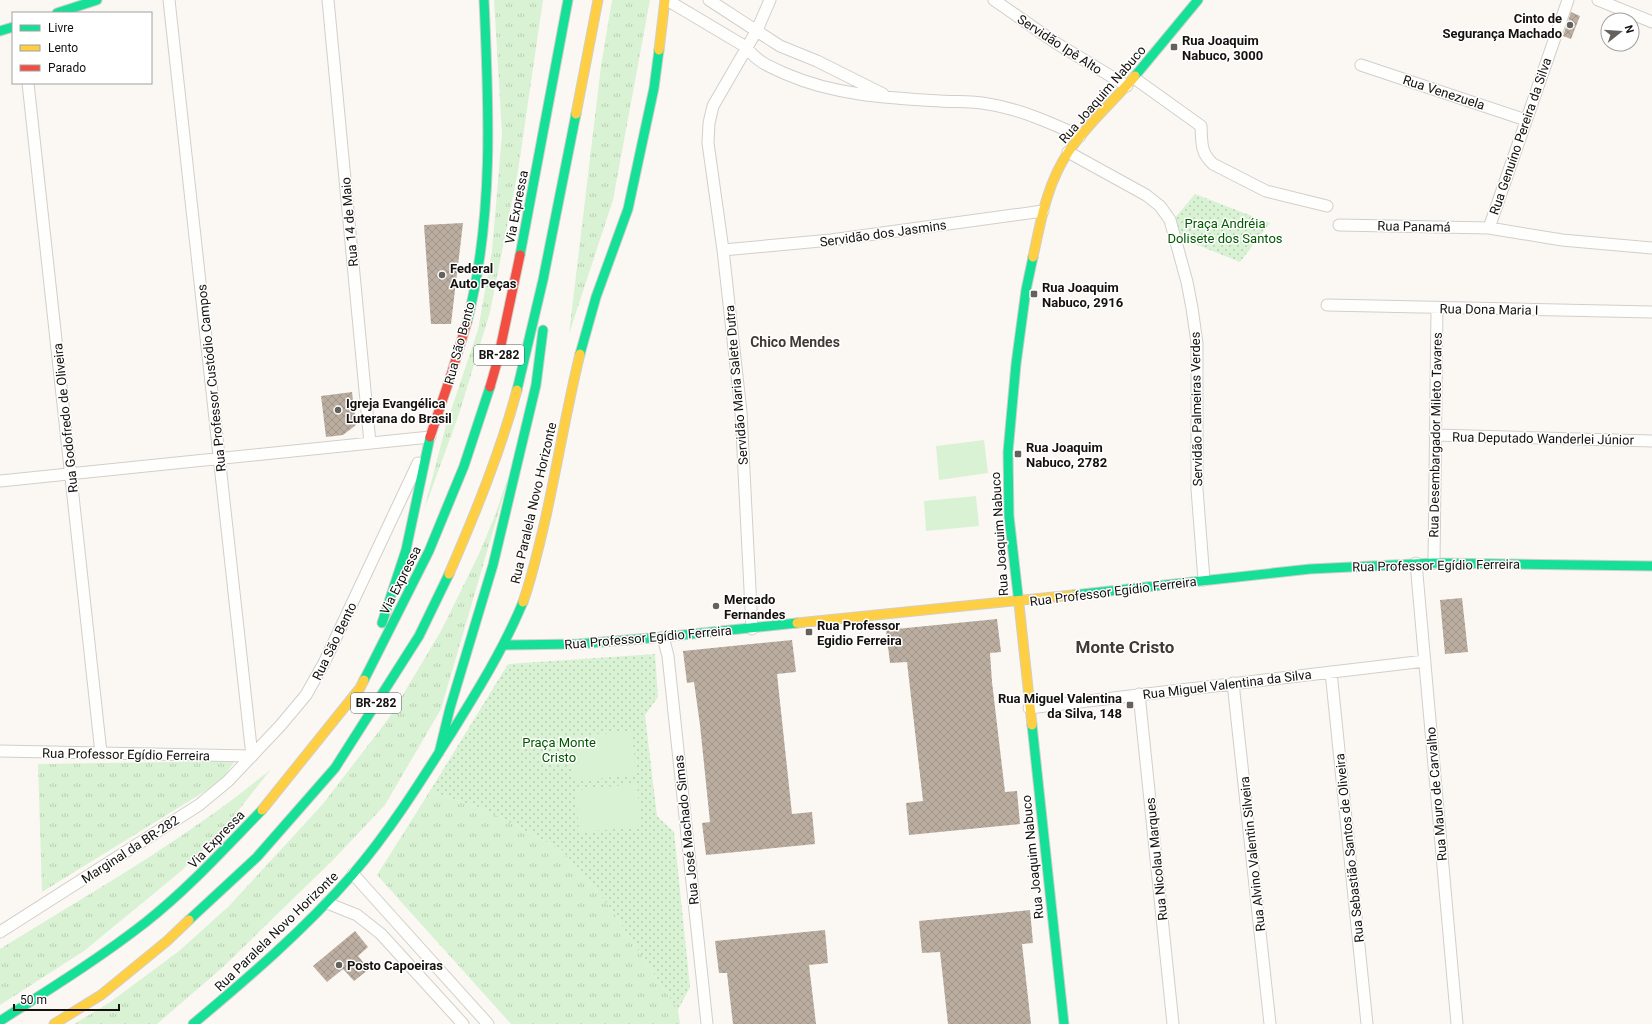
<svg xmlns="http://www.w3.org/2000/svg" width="1652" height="1024" font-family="Roboto,sans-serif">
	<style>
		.grass { fill: url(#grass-tufts) }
		.park { fill: url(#park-dots) }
		.pitch { fill: #d9f2d3 }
		.building { fill: url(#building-cross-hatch) }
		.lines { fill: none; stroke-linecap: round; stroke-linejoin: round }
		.street-casing { stroke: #d2cfcb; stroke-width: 13 }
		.fast-casing { stroke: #d2cfcb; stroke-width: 11 }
		.slow-casing { stroke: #d2cfcb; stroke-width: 11 }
		.jam-casing { stroke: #d2cfcb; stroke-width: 11 }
		.street { stroke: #fefefd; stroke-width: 11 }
		.fast { stroke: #16e098; stroke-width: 9 }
		.slow { stroke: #ffcf43; stroke-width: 9 }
		.jam { stroke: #f24e42; stroke-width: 9 }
		.poi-dot { fill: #65625e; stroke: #fff; stroke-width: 1.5 }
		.labels { text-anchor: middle; stroke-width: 3; stroke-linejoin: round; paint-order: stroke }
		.shield { fill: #fff; stroke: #5a5856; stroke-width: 1 }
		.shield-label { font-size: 12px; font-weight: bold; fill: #14110e }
		.poi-label { font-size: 13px; font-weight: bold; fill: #14110e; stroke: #fff; text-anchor: start }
		.street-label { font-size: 13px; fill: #14110e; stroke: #fff }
		.park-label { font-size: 13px; fill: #005800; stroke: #fff }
		.neighbourhood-label { font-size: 14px; font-weight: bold; fill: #413b34; stroke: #fff }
		.district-label { font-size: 17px; font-weight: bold; fill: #413b34; stroke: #fff }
	</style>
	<defs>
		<pattern id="grass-tufts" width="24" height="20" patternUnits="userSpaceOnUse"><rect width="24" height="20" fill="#d9f2d3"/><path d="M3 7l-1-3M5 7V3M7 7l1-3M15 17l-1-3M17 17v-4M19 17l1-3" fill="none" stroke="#b9ceb4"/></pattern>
		<pattern id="park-dots" width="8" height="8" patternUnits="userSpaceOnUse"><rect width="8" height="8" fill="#d9f2d3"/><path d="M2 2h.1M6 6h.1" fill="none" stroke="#b9ceb4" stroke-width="1.8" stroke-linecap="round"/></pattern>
		<pattern id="building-cross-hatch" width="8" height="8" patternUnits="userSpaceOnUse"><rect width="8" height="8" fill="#bbaea0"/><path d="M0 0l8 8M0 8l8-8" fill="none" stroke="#a09589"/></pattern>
	</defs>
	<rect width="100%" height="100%" fill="#fbf8f4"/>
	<path class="grass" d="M494 0H543L518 171 490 312 459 414 424 510 446 425 478 330 492 251 502 134Z
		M612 0H650L613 200 569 334 601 66Z
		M512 466 441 709 385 805 332 861 222 968 157 1024H74L109 1003 179 951 229 906 322 805 389 718 441 631 479 554 494 518Z
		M235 761 220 782 42 892 38 764Z
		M271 769 220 834 180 872 84 951 0 1005V949C92 892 188 838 271 769Z
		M430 791 490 812 562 850 609 906 678 1010 680 1024H511L377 875Z"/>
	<path class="park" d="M1195 194 1270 223 1240 262 1180 238 1174 219Z
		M655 654 658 697 645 715 657 816 674 832 690 987 678 1010 609 906 562 850 490 812 430 791 508 664Z"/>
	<path class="pitch" d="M984 440 988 473 939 480 936 446Z
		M976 496 979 526 926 531 924 501Z
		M632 731 636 775 572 781 568 737Z
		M637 784 641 827 579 832 576 790Z"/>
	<path class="building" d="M1571 12 1580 16 1571 39 1563 36Z
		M463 223 451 324H431L424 225Z
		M352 392 356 425 343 435 326 437 321 396Z
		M1462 598 1468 652 1445 654 1440 600Z
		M997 619 1001 652 990 653 992 682 1005 792 1017 791 1020 824 909 835 906 803 923 801 907 662 890 663 886 630Z
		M792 640 796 672 777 674 792 814 812 812 815 844 706 855 702 823 710 822 700 725 694 682 687 683 683 651Z
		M1030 910 1033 943 1022 944 1031 1024H948L940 952 922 953 919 921Z
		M825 930 828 963 809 965 816 1024H733L727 973H719L715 941Z
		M355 931 368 947 358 956 369 969 354 981 343 969 327 982 313 966Z"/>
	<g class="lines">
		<g class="street-casing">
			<path id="street" d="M169 0 252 756
				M328 0 370 443
				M667 0 746 47C757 62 770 67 786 74 834 95 887 98 940 101 956 102 972 101 988 104 1020 109 1051 123 1080 136
				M709 0 780 46 817 61 883 94
				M994 0 1056 43 1127 86
				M1598 0 1652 22
				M1361 65 1526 120
				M1134 78 1201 126C1202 142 1200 152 1213 164L1266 191 1327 206
				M28 83 101 753
				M1068 152 1146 195 1160 206 1170 220 1187 282 1192 308 1197 343V489L1204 580
				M1339 225 1489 228 1562 240 1652 248
				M1489 228 1568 0
				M723 250 831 240 1043 211
				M1327 305 1652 312
				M1435 435 1652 441
				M0 481 430 437
				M1416 563 1457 1024
				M1434 563 1437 308
				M752 629 741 412 723 250 708 143 709 123 713 106 757 30 770 0
				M663 637 668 656 707 1024
				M1331 672 1367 1024
				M1233 683 1270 1024
				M1139 694 1173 1024
				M1029 708 1425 661
				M0 751 252 756
				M353 874 488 1024
				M327 903 357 915 381 934 463 1024
				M0 932 199 805 228 781 280 726 306 695 324 663 418 463"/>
		</g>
		<g class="fast-casing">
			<path id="fast" d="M57 13 97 0
				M0 31 13 27
				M1135 76 1198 0
				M520 255 568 0
				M467 322C494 217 489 107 484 0
				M580 354 596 297 628 209 654 88 659 50
				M517 390 543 280 576 114
				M1073 595 1310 569 1434 563 1652 566
				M1019 604 1009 516 1008 452 1016 364 1026 290 1033 257
				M382 623 406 550 430 437
				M504 645 578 644 663 637 797 623
				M364 680 429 551 464 466 490 387
				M1032 725 1064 1024
				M439 753 450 708 493 565 536 385 543 330
				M189 920 257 857 335 768 419 636 449 574
				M0 1021C50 989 100 958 146 922 189 888 225 848 262 810
				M193 1024C248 978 304 930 352 875 390 831 421 781 452 732 478 690 504 648 523 602"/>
		</g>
		<g class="slow-casing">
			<path id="slow" d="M659 50 665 0
				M576 114 598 0
				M1033 257C1041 220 1047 183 1069 151 1088 123 1114 101 1135 76
				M449 574C475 514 500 453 517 390
				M523 602C532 577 538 550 544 525 557 468 566 411 580 354
				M1019 604 1032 725
				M797 623 1073 595
				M262 810 360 688 364 680
				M54 1024 101 995 167 941 189 920"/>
		</g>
		<g class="jam-casing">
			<path id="jam" d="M490 387 498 359 520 255
				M430 437 451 375 467 322"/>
		</g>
		<use href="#street" class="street"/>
		<use href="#fast" class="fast"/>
		<use href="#slow" class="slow"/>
		<use href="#jam" class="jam"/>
	</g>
	<g class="poi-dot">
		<circle cx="1570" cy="25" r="4"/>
		<rect x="1170" y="43" width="8" height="8" rx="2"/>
		<circle cx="442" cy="275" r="4"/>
		<rect x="1030" y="290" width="8" height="8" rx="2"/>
		<circle cx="338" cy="410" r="4"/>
		<rect x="1014" y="450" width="8" height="8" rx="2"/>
		<circle cx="716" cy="606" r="4"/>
		<rect x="805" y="628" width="8" height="8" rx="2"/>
		<rect x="1126" y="701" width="8" height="8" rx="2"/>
		<circle cx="339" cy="965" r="4"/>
	</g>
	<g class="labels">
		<g class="shield">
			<rect x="474" y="345" width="50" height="20" rx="3"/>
			<rect x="351" y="693" width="50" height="20" rx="3"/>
		</g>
		<g class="shield-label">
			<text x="499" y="359">BR-282</text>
			<text x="376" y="707">BR-282</text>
		</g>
		<g class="poi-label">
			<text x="1562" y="23" text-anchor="end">Cinto de<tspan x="1562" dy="15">Segurança Machado</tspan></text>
			<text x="1182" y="45">Rua Joaquim<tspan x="1182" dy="15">Nabuco, 3000</tspan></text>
			<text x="450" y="273">Federal<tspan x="450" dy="15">Auto Peças</tspan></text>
			<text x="1042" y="292">Rua Joaquim<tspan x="1042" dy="15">Nabuco, 2916</tspan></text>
			<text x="346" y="408">Igreja Evangélica<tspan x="346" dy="15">Luterana do Brasil</tspan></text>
			<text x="1026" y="452">Rua Joaquim<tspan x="1026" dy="15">Nabuco, 2782</tspan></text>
			<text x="724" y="604">Mercado<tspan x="724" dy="15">Fernandes</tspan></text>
			<text x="817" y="630">Rua Professor<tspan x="817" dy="15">Egidio Ferreira</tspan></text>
			<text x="1122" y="703" text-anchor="end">Rua Miguel Valentina<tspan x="1122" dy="15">da Silva, 148</tspan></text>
			<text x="347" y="970">Posto Capoeiras</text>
		</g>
		<g class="street-label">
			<text transform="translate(1060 44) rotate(33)" y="5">Servidão Ipê Alto</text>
			<text transform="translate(1444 92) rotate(18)" y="5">Rua Venezuela</text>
			<text transform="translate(1102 94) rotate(-49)" y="5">Rua Joaquim Nabuco</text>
			<text transform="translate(1520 136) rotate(-71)" y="5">Rua Genuíno Pereira da Silva</text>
			<text transform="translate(516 207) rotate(-79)" y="5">Via Expressa</text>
			<text transform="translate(349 222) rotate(-95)" y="5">Rua 14 de Maio</text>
			<text transform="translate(1414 226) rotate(1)" y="5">Rua Panamá</text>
			<text transform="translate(883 233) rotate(-8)" y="5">Servidão dos Jasmins</text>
			<text transform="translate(1489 309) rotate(1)" y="5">Rua Dona Maria I</text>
			<text transform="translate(459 343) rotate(-75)" y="5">Rua São Bento</text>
			<text transform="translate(211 378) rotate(-96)" y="5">Rua Professor Custódio Campos</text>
			<text transform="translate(736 385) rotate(-95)" y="5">Servidão Maria Salete Dutra</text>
			<text transform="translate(1196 409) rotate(-91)" y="5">Servidão Palmeiras Verdes</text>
			<text transform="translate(65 418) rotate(-96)" y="5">Rua Godofredo de Oliveira</text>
			<text transform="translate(1435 435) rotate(-89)" y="5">Rua Desembargador Mileto Tavares</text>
			<text transform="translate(1543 438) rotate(1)" y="5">Rua Deputado Wanderlei Júnior</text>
			<text transform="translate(533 503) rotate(-77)" y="5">Rua Paralela Novo Horizonte</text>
			<text transform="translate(999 534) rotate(-94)" y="5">Rua Joaquim Nabuco</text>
			<text transform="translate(1436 565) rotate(-1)" y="5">Rua Professor Egídio Ferreira</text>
			<text transform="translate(400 580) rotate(-63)" y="5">Via Expressa</text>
			<text transform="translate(1113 591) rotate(-7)" y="5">Rua Professor Egídio Ferreira</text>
			<text transform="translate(648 637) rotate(-5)" y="5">Rua Professor Egídio Ferreira</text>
			<text transform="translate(334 641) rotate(-64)" y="5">Rua São Bento</text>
			<text transform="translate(1227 684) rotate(-7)" y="5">Rua Miguel Valentina da Silva</text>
			<text transform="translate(126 754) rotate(1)" y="5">Rua Professor Egídio Ferreira</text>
			<text transform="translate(1436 794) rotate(-95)" y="5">Rua Mauro de Carvalho</text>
			<text transform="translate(686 830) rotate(-96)" y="5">Rua José Machado Simas</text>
			<text transform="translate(216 839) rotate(-46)" y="5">Via Expressa</text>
			<text transform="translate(1349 848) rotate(-96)" y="5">Rua Sebastião Santos de Oliveira</text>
			<text transform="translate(130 849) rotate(-33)" y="5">Marginal da BR-282</text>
			<text transform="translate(1252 854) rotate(-96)" y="5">Rua Alvino Valentin Silveira</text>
			<text transform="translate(1032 857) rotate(-96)" y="5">Rua Joaquim Nabuco</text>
			<text transform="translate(1156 859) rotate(-96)" y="5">Rua Nicolau Marques</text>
			<text transform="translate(276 931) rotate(-44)" y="5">Rua Paralela Novo Horizonte</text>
		</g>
		<g class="park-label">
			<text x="1225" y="228">Praça Andréia<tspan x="1225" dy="15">Dolisete dos Santos</tspan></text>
			<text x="559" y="747">Praça Monte<tspan x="559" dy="15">Cristo</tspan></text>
		</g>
		<g class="neighbourhood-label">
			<text x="795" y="347">Chico Mendes</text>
		</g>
		<g class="district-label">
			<text x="1125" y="653">Monte Cristo</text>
		</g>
	</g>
	<rect x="12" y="12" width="140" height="72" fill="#ffffff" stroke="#a1a09f"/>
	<rect x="20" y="25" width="20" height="6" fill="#16e098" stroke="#a1a09f"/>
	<text x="48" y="32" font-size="12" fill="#14110e">Livre</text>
	<rect x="20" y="45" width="20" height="6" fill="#ffcf43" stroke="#a1a09f"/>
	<text x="48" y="52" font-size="12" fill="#14110e">Lento</text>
	<rect x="20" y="65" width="20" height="6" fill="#f24e42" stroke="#a1a09f"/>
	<text x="48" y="72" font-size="12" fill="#14110e">Parado</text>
	<g transform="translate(1620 32) rotate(73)"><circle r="19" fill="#ffffff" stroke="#a1a09f"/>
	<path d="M0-3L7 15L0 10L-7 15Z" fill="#65625e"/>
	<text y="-6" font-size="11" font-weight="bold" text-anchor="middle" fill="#14110e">N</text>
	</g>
	<path d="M14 1004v6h105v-6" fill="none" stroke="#14110e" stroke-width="2"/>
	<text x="20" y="1004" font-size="12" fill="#14110e" stroke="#ffffff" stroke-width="3" paint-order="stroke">50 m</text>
</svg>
